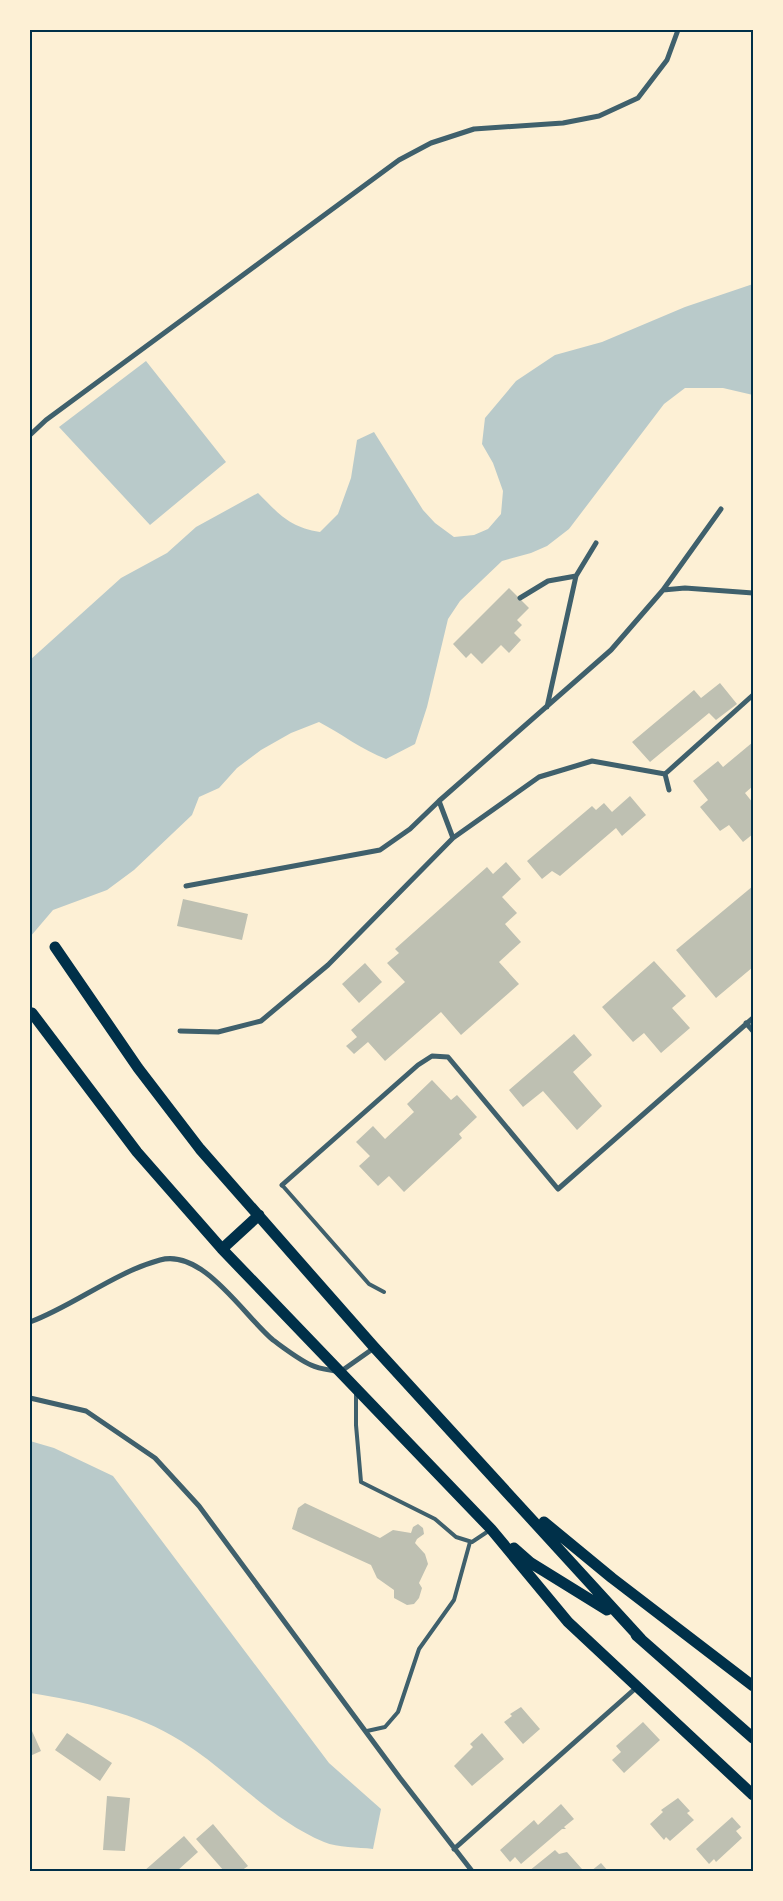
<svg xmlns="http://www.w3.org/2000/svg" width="783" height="1901" font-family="Raleway,sans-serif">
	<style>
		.green { fill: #b9caca }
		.building { fill: #bec0b2 }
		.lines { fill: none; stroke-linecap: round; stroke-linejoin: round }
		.service { stroke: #3f606c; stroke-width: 4 }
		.minor { stroke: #3f606c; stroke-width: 5 }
		.primary { stroke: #003049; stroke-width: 11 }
		.neatline { fill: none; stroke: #003049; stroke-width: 2 }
	</style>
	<rect width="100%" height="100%" fill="#fdf0d5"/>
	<path class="green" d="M753 284V395L723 388H685L664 404 569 529 547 546 531 553 502 561 460 601 448 619 427 707 415 744 386 759C362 750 342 734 319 722L291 733 261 750 237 768 219 788 199 797 192 815 134 870 107 890 53 910 30 937V660L121 578 167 553 196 527 258 493C279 514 289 527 320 532L338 514 351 478 357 440 374 432 423 510 435 523 454 537 474 535 488 529 501 514 503 491 493 463 482 444 485 418 516 381 555 355 602 342 685 307Z
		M146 361 226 462 150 525 59 427Z
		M30 1441 54 1448 113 1476 329 1763 381 1809 373 1849C358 1847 338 1848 324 1842 269 1819 231 1772 181 1741 137 1713 81 1701 30 1693Z"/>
	<path class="building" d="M509 588 529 608 517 620 522 625 514 633 521 640 509 653 501 645 482 664 471 653 466 658 453 644Z
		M720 683 737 704 716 720 709 713 650 762 632 742 694 690 701 698Z
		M753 742V786L745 793 753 803V834L743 842 729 825 720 831 700 807 708 800 693 781 718 761 723 767Z
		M630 796 646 815 622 836 616 828 560 876 552 871 542 879 527 861 592 806 596 810 604 803 612 812Z
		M506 862 521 879 502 897 517 913 505 924 521 942 499 962 519 984 461 1035 441 1012 385 1061 368 1042 354 1054 346 1046 357 1037 351 1030 405 982 387 963 399 953 395 949 487 867 493 874Z
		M753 886V967L716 998 676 950Z
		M183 899 248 914 242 940 177 926Z
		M654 961 686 996 672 1008 690 1028 661 1053 644 1033 633 1042 602 1007Z
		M365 963 382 982 359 1003 342 984Z
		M574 1034 592 1055 573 1072 602 1106 577 1130 543 1091 523 1107 509 1090Z
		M432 1080 451 1100 457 1095 477 1117 459 1134 462 1138 404 1192 389 1176 378 1186 359 1166 370 1156 356 1142 373 1126 385 1139 414 1112 407 1104Z
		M305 1503 380 1538 393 1530 411 1533 413 1527 418 1524 423 1528 424 1534 417 1539 415 1543 425 1554 428 1564 419 1583 422 1588 419 1598 414 1604 407 1605 394 1598V1590L377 1578 371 1565 292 1529 298 1508Z
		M521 1707 540 1729 523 1744 504 1722 512 1716 510 1714Z
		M643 1722 660 1740 624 1773 612 1760 621 1752 616 1746Z
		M32 1731 41 1751 30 1756V1732Z
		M67 1733 112 1763 100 1781 55 1750Z
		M482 1733 504 1759 472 1786 454 1766 473 1747 470 1744Z
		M107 1796 130 1798 125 1851 103 1850Z
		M678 1798 690 1811 687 1813 694 1820 670 1841 666 1837 664 1840 650 1824 663 1812 661 1810Z
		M561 1804 574 1819 564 1827 566 1829H562L521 1864 515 1857 510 1862 500 1850 534 1820 538 1825Z
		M732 1817 741 1827 736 1831 742 1838 716 1862 714 1859 709 1864 696 1849Z
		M213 1824 248 1866 241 1871H224L196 1839Z
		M184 1836 198 1852 177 1871H144Z
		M555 1850 559 1854 567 1852 582 1869 579 1871H529Z
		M601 1863 608 1871H591Z"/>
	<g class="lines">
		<path class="service" d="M282 1185 369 1284 384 1292
			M356 1393V1425L361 1482 435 1519 456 1537 472 1542 490 1530
			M367 1731 385 1727 398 1712 419 1649 454 1600 470 1542"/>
		<path class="minor" d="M30 435 46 420 399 160 431 143 474 129 563 123 599 116 638 98 667 60 678 30
			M663 590 685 588 753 593
			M520 598 548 581 576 576 596 543
			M547 707 576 576
			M669 790 665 774 753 695
			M439 801 453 838
			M186 886 380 850 410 829 439 801 611 650 663 590 721 509
			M746 1023 753 1031
			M180 1031 218 1032 261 1021 328 965 453 838 539 777 592 761 665 774
			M282 1185 418 1065 432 1056 448 1057 558 1189 753 1018
			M30 1322C75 1305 113 1273 160 1260 203 1248 244 1316 273 1340 284 1348 298 1359 311 1365 319 1369 331 1370 340 1372L374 1348
			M30 1398 86 1411 155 1458 199 1506 400 1778 472 1871
			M454 1849 637 1687"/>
		<path class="primary" d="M55 947 138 1068 200 1149 374 1347 641 1639
			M32 1013 137 1152 222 1249 491 1529 568 1622 753 1795
			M222 1249 259 1215
			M544 1522 612 1578 753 1686
			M514 1548 531 1563 607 1610
			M636 1635 753 1738"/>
	</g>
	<rect width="783" height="1901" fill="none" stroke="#fdf0d5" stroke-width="62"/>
	<rect x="31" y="31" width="721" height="1839" class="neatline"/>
</svg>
